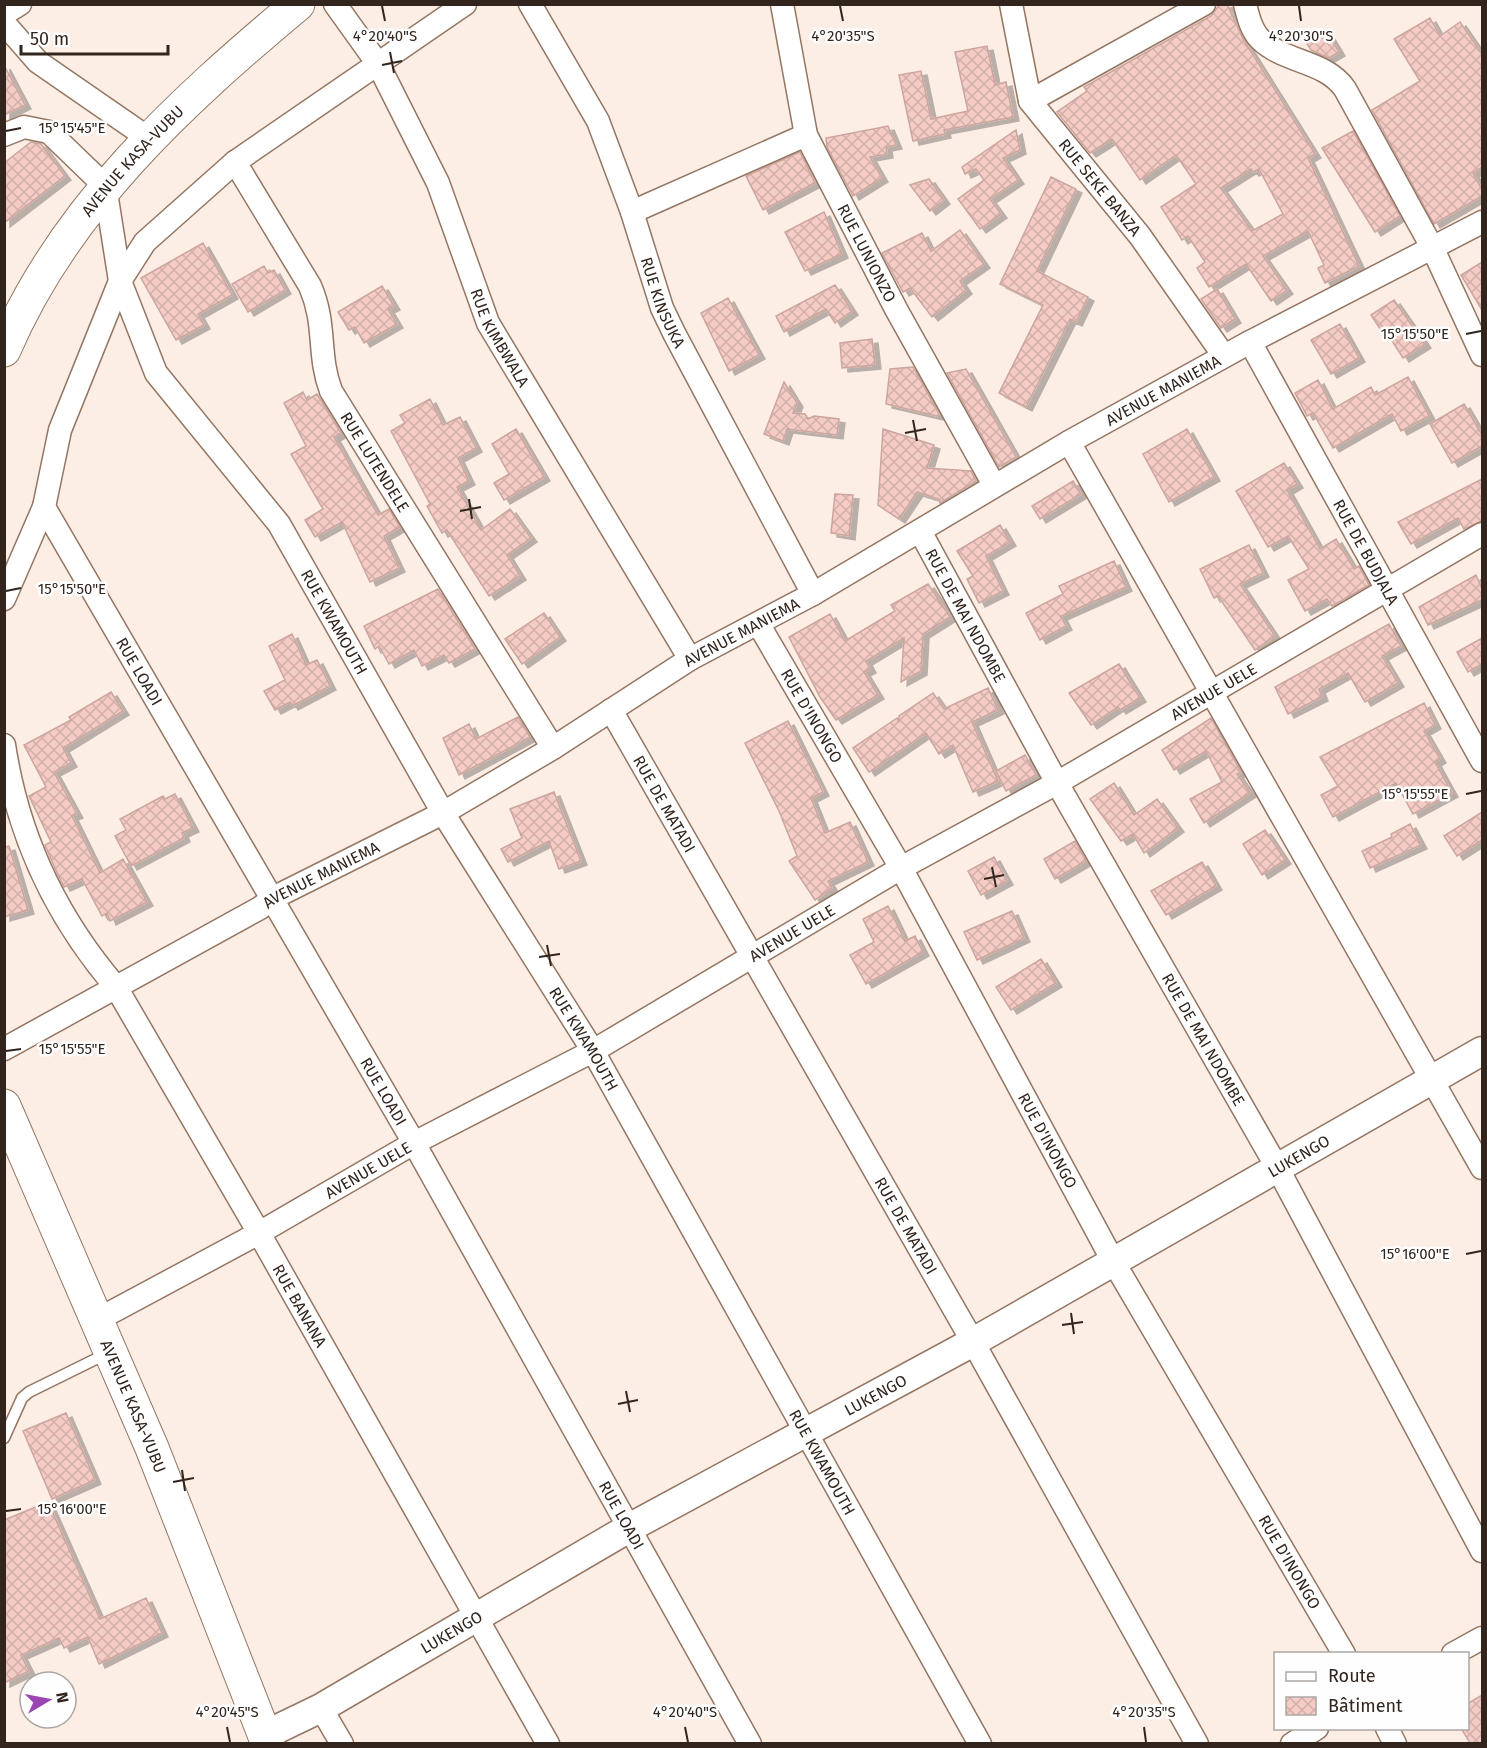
<svg xmlns="http://www.w3.org/2000/svg" width="1487" height="1748" font-family="'Fira Sans',sans-serif">
	<style>
		.building { fill: url(#building-cross-hatch); stroke: #cca59e; stroke-width: 1.5; fill-rule: evenodd; filter: url(#shadow) }
		.lines { fill: none; stroke-linecap: round; stroke-linejoin: round }
		.service-casing { stroke: #947662; stroke-width: 13 }
		.minor-casing { stroke: #947662; stroke-width: 25 }
		.tertiary-casing { stroke: #947662; stroke-width: 31 }
		.primary-casing { stroke: #947662; stroke-width: 35 }
		.service { stroke: #fff; stroke-width: 10 }
		.minor { stroke: #fff; stroke-width: 22 }
		.tertiary { stroke: #fff; stroke-width: 28 }
		.primary { stroke: #fff; stroke-width: 33 }
		.ticks { fill: none; stroke: #31251d; stroke-width: 2 }
		.labels { text-anchor: middle; stroke-width: 5; stroke-linejoin: round; paint-order: stroke }
		.street-label { font-size: 16px; fill: #31251d; stroke: #fefefe }
		.ticks-label { font-size: 15px; text-anchor: middle; fill: #31251d; stroke: #fefefe; stroke-width: 5; stroke-linejoin: round; paint-order: stroke }
	</style>
	<defs>
		<pattern id="building-cross-hatch" width="8" height="8" patternUnits="userSpaceOnUse" patternTransform="scale(1.5)"><rect width="8" height="8" fill="#f5ccc5"/><path d="M0 0l8 8M0 8l8-8" fill="none" stroke="#d2afa9"/></pattern>
		<filter id="shadow"><feDropShadow dx="6" dy="4" stdDeviation="0" flood-color="#0004"/></filter>
	</defs>
	<rect width="100%" height="100%" fill="#fceee5"/>
	<path class="building" d="M1220 4H1227L1243 39 1315 154 1308 158 1359 266 1325 283 1318 268 1324 265 1308 231 1263 256 1287 290 1271 301 1246 264 1209 287 1197 268 1205 262 1188 236 1182 240 1161 207 1196 184 1176 155 1140 180 1112 139 1090 153 1057 112 1087 91 1084 87 1211 16ZM1251 169 1253 172 1259 169 1283 214 1252 231 1221 188Z
		M1430 18 1440 36 1460 22 1482 54V167L1473 173 1482 190V196L1434 224 1372 110 1420 81 1394 39Z
		M1327 32 1339 52 1329 58 1311 50 1307 44Z
		M987 46 995 85 1006 82 1013 117 944 130 945 134 913 141 899 75 921 71 931 119 968 111 955 52Z
		M4 65 25 105 4 115Z
		M888 126 896 145 886 147 887 154 870 157 882 178 853 196 827 147 826 138Z
		M1016 130 1020 150 1003 158 1018 180 990 199 1001 214 980 229 958 199 984 180 976 169 965 174 962 167Z
		M1353 131 1400 216 1375 232 1322 148Z
		M31 142 41 144 65 176 4 223V163Z
		M800 152 815 183 763 210 746 176Z
		M1051 177 1076 189 1037 271 1088 297 1076 322 1070 319 1026 407 999 393 1043 305 1000 284Z
		M929 179 944 200 930 211 910 185Z
		M824 212 842 254 805 271 785 232Z
		M960 230 984 264 960 281 966 290 932 317 910 288 903 292 882 253 922 233 931 251Z
		M203 243 232 295 198 314 204 325 176 340 141 278Z
		M1482 262V310L1461 275Z
		M264 266 268 273 274 270 285 290 248 312 232 284Z
		M835 285 852 311 835 323 826 309 784 332 776 316Z
		M382 286 394 306 388 309 397 324 364 343 355 327 349 330 338 312Z
		M1217 289 1235 319 1221 328 1201 299Z
		M728 298 759 355 729 371 701 313Z
		M1394 300 1425 344 1403 358 1387 333 1384 335 1371 315Z
		M1340 324 1359 358 1331 374 1311 340Z
		M872 339 875 365 842 368 840 343Z
		M913 367 939 414 937 416 886 404 890 369Z
		M966 369 1016 457 999 467 947 373Z
		M1408 377 1429 416 1401 431 1392 414 1333 448 1313 413 1307 416 1295 393 1318 380 1333 409 1371 387 1375 395Z
		M784 382 797 403 793 413 805 414 808 419 814 416 839 419 837 435 787 429 783 441 764 434Z
		M303 392 307 400 317 394 341 433 334 437 378 515 389 509 400 527 384 536 399 568 370 582 342 522 315 537 305 520 323 509 291 454 306 446 284 403Z
		M430 399 443 425 460 417 476 448 458 458 469 481 457 487 481 530 510 509 531 538 507 555 520 576 489 596 447 530 442 533 427 506 430 504 391 431 405 423 400 415Z
		M1464 404 1482 435V446L1452 463 1430 424Z
		M516 429 544 477 504 500 494 483 509 474 492 444Z
		M883 429 934 445 927 468 971 471 976 481 940 503 939 499 917 492 899 519 878 505Z
		M1187 429 1214 477 1169 502 1143 454Z
		M1284 463 1297 484 1287 490 1320 549 1336 539 1354 569 1359 566 1369 585 1332 606 1327 599 1305 611 1288 580 1309 569 1288 536 1268 547 1236 491Z
		M1482 479V521L1464 529 1458 518 1411 544 1398 522Z
		M1073 481 1081 494 1040 519 1032 506Z
		M835 494 853 495 849 536 831 533Z
		M1000 525 1010 542 986 556 1003 591 979 603 967 579 973 576 957 551Z
		M1249 545 1263 573 1240 584 1275 636 1255 650 1218 596 1214 598 1200 569Z
		M1114 561 1126 587 1061 616 1066 626 1040 640 1026 613 1063 594 1059 586Z
		M1476 575 1482 589V600L1428 625 1419 607Z
		M928 584 950 617 923 634 921 671 901 682 904 638 866 661 870 669 864 672 878 695 836 720 820 697 789 637 830 614 845 641 895 611 891 605Z
		M438 589 475 649 449 663 444 655 422 666 414 650 389 664 379 646 375 649 364 626Z
		M544 613 560 637 522 664 505 639Z
		M1389 624 1401 646 1382 656 1398 683 1365 702 1348 673 1319 689 1322 697 1288 714 1275 687Z
		M292 634 306 665 317 660 330 686 292 706 290 702 275 710 264 691 285 680 269 646Z
		M1482 638V664L1468 672 1457 652Z
		M1119 664 1140 698 1120 710 1118 707 1091 725 1069 693Z
		M988 688 998 710 972 722 998 781 973 792 953 745 939 754 926 733 869 772 853 748 897 718 899 722V716L933 693 944 709Z
		M111 692 123 711 63 748 71 763 54 772 77 814 72 816 100 873 123 859 147 902 110 921 107 913 102 916 82 879 64 887 58 875 45 845 51 842 29 796 46 787 24 745 71 720 69 717Z
		M1424 703 1435 725 1424 731 1440 759 1435 762 1452 793 1413 814 1396 783 1333 817 1321 795 1338 786 1320 757Z
		M518 717 530 737 459 775 443 738 469 724 476 739Z
		M1211 718 1241 772 1237 774 1250 793 1204 823 1190 799 1222 782 1206 751 1174 770 1162 750Z
		M788 721 823 792 811 798 825 833 850 822 868 862 828 881 832 888 815 900 789 861 797 856 779 811 745 743Z
		M1025 755 1036 775 1006 791 996 771Z
		M1114 783 1134 815 1157 799 1178 828 1144 853 1133 834 1121 841 1090 799Z
		M554 792 581 861 559 869 549 841 508 862 501 849 522 838 510 809Z
		M175 794 193 828 182 833 184 838 131 866 115 836 126 830 120 819 163 796 165 799Z
		M1482 812V840L1457 856 1444 836Z
		M1410 824 1421 845 1370 868 1362 851 1392 837 1391 834Z
		M1265 830 1285 860 1262 875 1243 844Z
		M1075 841 1086 861 1055 879 1044 859Z
		M9 846 28 910 4 917V847Z
		M994 857 1007 881 981 895 968 871Z
		M1202 862 1216 886 1166 915 1151 891Z
		M888 906 905 941 915 936 923 952 866 984 850 955 874 942 863 919Z
		M1012 911 1024 938 977 960 964 932Z
		M1041 959 1056 983 1011 1010 996 987Z
		M66 1413 95 1480 52 1499 23 1431Z
		M48 1502 100 1619 146 1598 162 1633 99 1664 88 1637 64 1648 59 1638 21 1655 29 1671 4 1683V1520Z
		M1482 1695V1743H1470L1461 1728H1467V1704Z"/>
	<g class="lines">
		<g class="service-casing">
			<path id="service" d="M4 1438 22 1398 29 1392 106 1354"/>
		</g>
		<g class="minor-casing">
			<g id="minor">
				<path id="s1" d="M335 4 378 64 438 183 488 323 690 659"/>
				<path id="s2" d="M530 4 598 121 632 212 662 308 674 333 813 594"/>
				<path id="s3" d="M782 4 806 135 896 309 994 485"/>
				<path id="s4" d="M1011 4 1030 101 1140 236 1224 356"/>
				<path d="M1245 4C1248 16 1251 30 1260 39 1284 63 1325 60 1345 89L1433 249 1482 355"/>
				<path d="M4 14 20 4"/>
				<path d="M4 23 38 62 148 138"/>
				<path d="M1030 101 1204 4"/>
				<path id="s5" d="M4 135 24 127 49 132 105 186 120 281 156 373 279 524 443 813 593 1051 980 1744"/>
				<path id="s6" d="M235 162 310 286C327 325 317 354 331 391L553 748"/>
				<path d="M632 212 806 135"/>
				<path id="s7" d="M1250 342 1482 761"/>
				<path d="M1069 442 1482 1168"/>
				<path id="s8" d="M44 507 414 1143 750 1744"/>
				<path id="s9" d="M920 531 1057 783 1278 1169 1482 1551"/>
				<path d="M4 599 44 507 60 430 120 281 145 242 235 162 465 4"/>
				<path id="s10" d="M759 625 901 868 1113 1261 1344 1654"/>
				<path id="s11" d="M611 710 973 1342 1197 1744"/>
				<path id="s12" d="M4 745C18 837 56 917 116 987L259 1233 548 1744"/>
				<path id="s13" d="M4 1049 260 908 273 898 443 813 553 748 690 659 813 594 1069 442 1250 342 1482 222"/>
				<path id="s14" d="M95 1321 259 1233 414 1143 593 1051 901 868 1057 783 1482 534"/>
				<path d="M1453 1654 1482 1638"/>
				<path d="M321 1708 342 1744"/>
				<path d="M1387 1728 1395 1744"/>
				<path d="M1292 1744 1317 1728"/>
			</g>
		</g>
		<g class="tertiary-casing">
			<g id="tertiary">
				<path id="s15" d="M265 1735 321 1708 629 1528 973 1342 1482 1051"/>
			</g>
		</g>
		<g class="primary-casing">
			<g id="primary">
				<path id="s16" d="M4 350C65 207 181 102 298 4"/>
				<path id="s17" d="M4 1106 152 1448 268 1744"/>
			</g>
		</g>
		<use href="#service" class="service"/>
		<use href="#minor" class="minor"/>
		<use href="#tertiary" class="tertiary"/>
		<use href="#primary" class="primary"/>
	</g>
	<path class="ticks" d="M382 6 385 21M840 6 843 21M1299 6 1301 21M390 52 394 73M382 65 402 61M6 131 21 128M1466 334 1481 331M913 420 917 441M905 433 926 429M469 499 472 519M460 511 481 507M6 591 21 588M1466 794 1481 791M992 867 996 887M984 879 1004 875M547 945 551 966M539 957 560 954M6 1051 21 1049M1466 1254 1481 1251M1071 1313 1074 1334M1062 1325 1083 1322M626 1391 630 1412M618 1404 638 1400M182 1470 185 1491M173 1482 194 1478M6 1511 21 1509M227 1727 230 1742M685 1727 688 1742M1144 1727 1146 1742"/>
	<g class="labels">
		<g class="street-label">
			<text dy="6" stroke="none"><textPath href="#s16" startOffset="230">AVENUE KASA-VUBU</textPath></text>
			<text dy="6" stroke="none"><textPath href="#s4" startOffset="210">RUE SEKE BANZA</textPath></text>
			<text dy="6" stroke="none"><textPath href="#s3" startOffset="266">RUE LUNIONZO</textPath></text>
			<text dy="6" stroke="none"><textPath href="#s2" startOffset="328">RUE KINSUKA</textPath></text>
			<text dy="6" stroke="none"><textPath href="#s1" startOffset="374">RUE KIMBWALA</textPath></text>
			<text dy="6" stroke="none"><textPath href="#s13" startOffset="1334">AVENUE MANIEMA</textPath></text>
			<text dy="6" stroke="none"><textPath href="#s6" startOffset="336">RUE LUTENDELE</textPath></text>
			<text dy="6" stroke="none"><textPath href="#s7" startOffset="240">RUE DE BUDJALA</textPath></text>
			<text dy="6" stroke="none"><textPath href="#s9" startOffset="96">RUE DE MAI NDOMBE</textPath></text>
			<text dy="6" stroke="none"><textPath href="#s5" startOffset="627">RUE KWAMOUTH</textPath></text>
			<text dy="6" stroke="none"><textPath href="#s13" startOffset="848">AVENUE MANIEMA</textPath></text>
			<text dy="6" stroke="none"><textPath href="#s8" startOffset="190">RUE LOADI</textPath></text>
			<text dy="6" stroke="none"><textPath href="#s14" startOffset="1284">AVENUE UELE</textPath></text>
			<text dy="6" stroke="none"><textPath href="#s10" startOffset="105">RUE D'INONGO</textPath></text>
			<text dy="6" stroke="none"><textPath href="#s11" startOffset="108">RUE DE MATADI</textPath></text>
			<text dy="6" stroke="none"><textPath href="#s13" startOffset="362">AVENUE MANIEMA</textPath></text>
			<text dy="6" stroke="none"><textPath href="#s14" startOffset="798">AVENUE UELE</textPath></text>
			<text dy="6" stroke="none"><textPath href="#s5" startOffset="1113">RUE KWAMOUTH</textPath></text>
			<text dy="6" stroke="none"><textPath href="#s9" startOffset="582">RUE DE MAI NDOMBE</textPath></text>
			<text dy="6" stroke="none"><textPath href="#s8" startOffset="676">RUE LOADI</textPath></text>
			<text dy="6" stroke="none"><textPath href="#s10" startOffset="591">RUE D'INONGO</textPath></text>
			<text dy="6" stroke="none"><textPath href="#s15" startOffset="1185">LUKENGO</textPath></text>
			<text dy="6" stroke="none"><textPath href="#s14" startOffset="312">AVENUE UELE</textPath></text>
			<text dy="6" stroke="none"><textPath href="#s11" startOffset="594">RUE DE MATADI</textPath></text>
			<text dy="6" stroke="none"><textPath href="#s12" startOffset="638">RUE BANANA</textPath></text>
			<text dy="6" stroke="none"><textPath href="#s15" startOffset="699">LUKENGO</textPath></text>
			<text dy="6" stroke="none"><textPath href="#s17" startOffset="327">AVENUE KASA-VUBU</textPath></text>
			<text dy="6" stroke="none"><textPath href="#s5" startOffset="1599">RUE KWAMOUTH</textPath></text>
			<text dy="6" stroke="none"><textPath href="#s8" startOffset="1162">RUE LOADI</textPath></text>
			<text dy="6" stroke="none"><textPath href="#s10" startOffset="1077">RUE D'INONGO</textPath></text>
			<text dy="6" stroke="none"><textPath href="#s15" startOffset="213">LUKENGO</textPath></text>
		</g>
	</g>
	<g class="ticks-label">
		<text x="1301" y="41">4°20'30"S</text>
		<text x="385" y="41">4°20'40"S</text>
		<text x="843" y="41">4°20'35"S</text>
		<text x="72" y="133">15°15'45"E</text>
		<text x="1415" y="339">15°15'50"E</text>
		<text x="72" y="594">15°15'50"E</text>
		<text x="1415" y="799">15°15'55"E</text>
		<text x="72" y="1054">15°15'55"E</text>
		<text x="1415" y="1259">15°16'00"E</text>
		<text x="72" y="1514">15°16'00"E</text>
		<text x="227" y="1717">4°20'45"S</text>
		<text x="685" y="1717">4°20'40"S</text>
		<text x="1144" y="1717">4°20'35"S</text>
	</g>
	<rect width="1487" height="1748" fill="none" stroke="#31251d" stroke-width="12"/>
	<rect x="1274" y="1652" width="195" height="78" fill="#fefefe" stroke="#aca7a4" stroke-width="1.5"/>
	<rect x="1286" y="1672" width="30" height="9" fill="#ffffff" stroke="#aca7a4" stroke-width="1.5"/>
	<text x="1328" y="1682" font-size="18" fill="#31251d">Route</text>
	<rect x="1286" y="1697" width="30" height="18" fill="url(#building-cross-hatch)" stroke="#aca7a4" stroke-width="1.5"/>
	<text x="1328" y="1712" font-size="18" fill="#31251d">Bâtiment</text>
	<g transform="translate(48 1700) rotate(80)"><circle r="28" fill="#fefefe" stroke="#aca7a4" stroke-width="1.5"/>
	<path d="M0-4.5L10 22L0 15L-10 22Z" fill="#9a45b2"/>
	<text y="-9" font-size="16" font-weight="bold" text-anchor="middle" fill="#31251d">N</text>
	</g>
	<path d="M21 45v9h147v-9" fill="none" stroke="#31251d" stroke-width="3"/>
	<text x="30" y="45" font-size="18" fill="#31251d" stroke="#fefefe" stroke-width="4.5" paint-order="stroke">50 m</text>
</svg>
